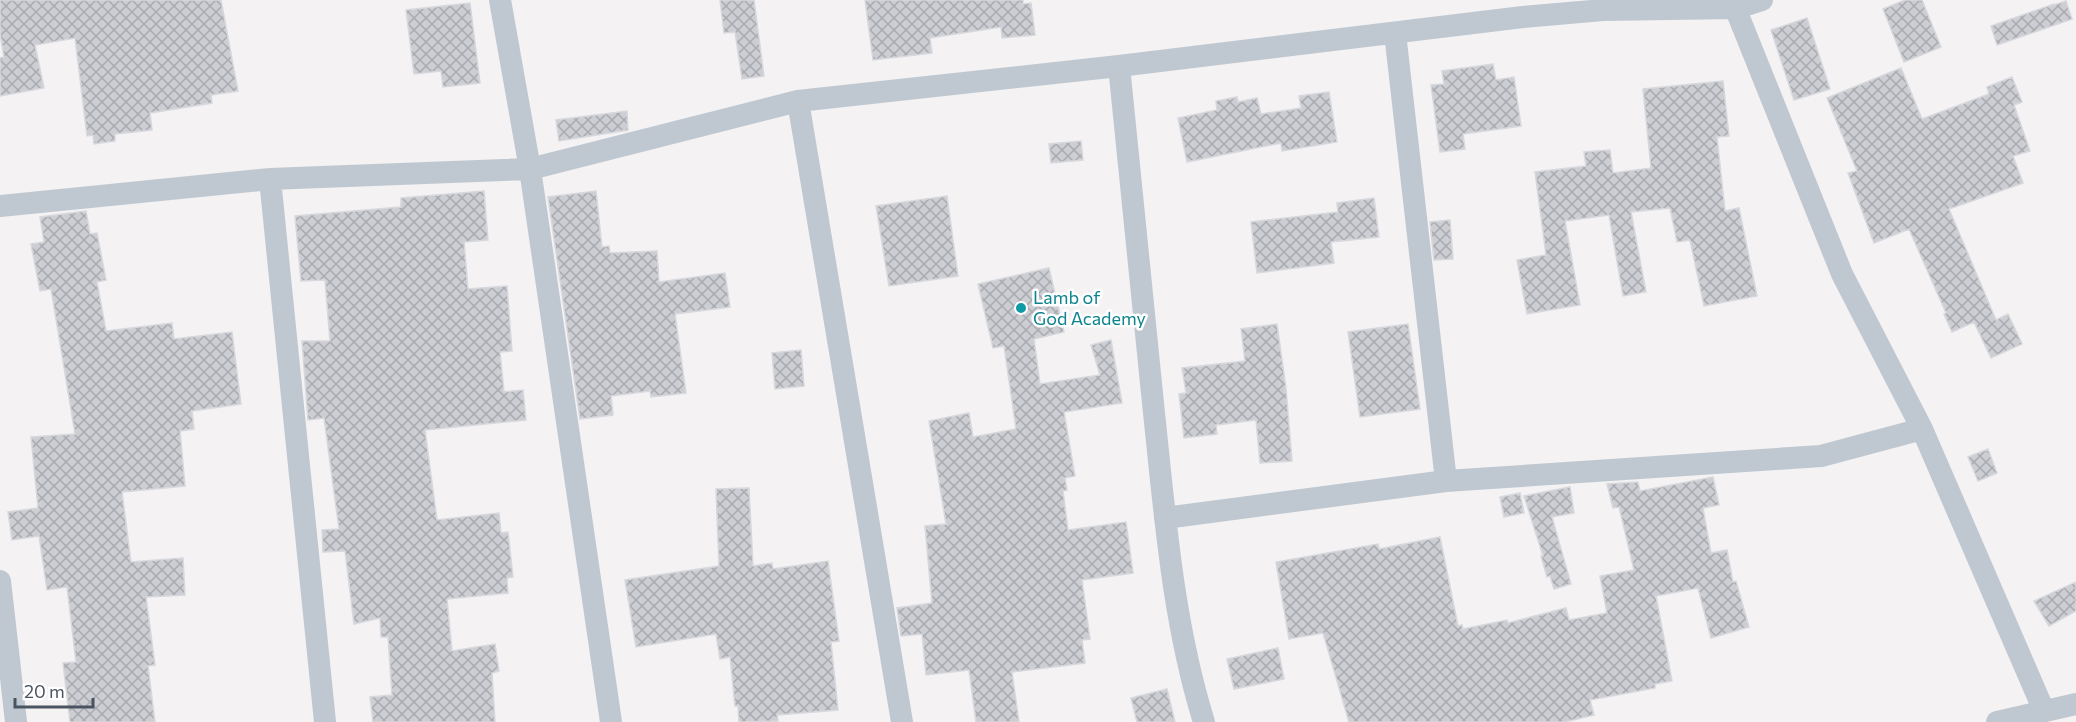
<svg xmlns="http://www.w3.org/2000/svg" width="2076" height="722" font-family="Commissioner,sans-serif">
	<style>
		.building { fill: url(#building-cross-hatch); stroke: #d6d8dd; stroke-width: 1.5 }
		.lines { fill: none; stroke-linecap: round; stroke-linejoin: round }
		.minor { stroke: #bfc8d1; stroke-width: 22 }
		.culture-dot { fill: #0f9aa8; stroke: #fff; stroke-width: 2 }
		.labels { text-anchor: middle; stroke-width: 5; stroke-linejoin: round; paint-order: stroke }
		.culture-label { font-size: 18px; fill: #0d838f; stroke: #fff; text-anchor: start }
	</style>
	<defs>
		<pattern id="building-cross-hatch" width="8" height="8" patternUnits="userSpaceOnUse" patternTransform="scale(1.5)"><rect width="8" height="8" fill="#ccced4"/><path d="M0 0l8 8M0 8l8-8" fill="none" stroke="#a8aaaf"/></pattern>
	</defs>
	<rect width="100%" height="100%" fill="#f4f2f2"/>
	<path class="building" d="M0 0H221L238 91 211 95 212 103 150 113 152 130 115 134V141L94 144 93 135 87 136 75 38 35 45 44 88 0 96V58L4 57 0 34Z
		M720 0H754L764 76 742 79 735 32 724 33Z
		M865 0H1023V4L1031 3 1035 35 1002 38 1001 27 930 38 932 53 873 60Z
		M1905 0H1922L1941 47 1904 62 1883 9Z
		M2066 1 2072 19 1997 45 1991 26 2054 4V5Z
		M470 3 480 83 443 87 441 71 414 74 406 10Z
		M1807 18 1830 89 1794 100 1771 30Z
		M1493 64 1496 80 1514 77 1521 126 1463 134 1465 149 1440 152 1431 85 1444 84 1442 71Z
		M1901 68 1922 119 1989 94 1987 87 2012 77 2022 102 2014 105 2030 151 2013 156 2023 183 1949 209 1996 320 2008 314 2022 344 1991 358 1974 322 1952 332 1944 314 1946 313 1909 229 1874 243 1848 173 1857 171 1827 98Z
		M1723 81 1729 136 1717 137 1725 211 1739 208 1757 296 1704 306 1690 240 1677 242 1670 208 1631 212 1646 292 1623 296 1609 215 1565 221 1580 305 1527 314 1517 260 1546 255 1535 172 1586 166 1584 152 1610 150 1613 173 1651 168 1643 89Z
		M1329 92 1337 142 1282 151 1281 143 1187 162 1178 118 1217 110 1216 101 1237 97 1238 102 1257 98 1261 114 1301 108 1299 96Z
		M627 111 628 130 559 141 556 120Z
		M1081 141 1083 160 1051 163 1049 144Z
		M484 191 488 240 464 242 468 289 507 286 512 351 500 352 504 392 523 390 526 420 425 430 437 520 499 513 501 533 508 532 513 577 507 578 508 593 447 599 452 651 495 644 499 671 492 673 495 722H373L370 697 392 695 388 637H381L380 618 354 624 345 551 323 552 322 530 339 529 324 418 308 420 302 341H330L325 280 301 281 295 216 401 207V198Z
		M596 191 602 247 609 246 610 253 657 251 659 282 725 273 730 307 675 314 686 393 651 397 650 391 611 396 613 415 580 419 548 197Z
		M947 196 958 276 889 286 876 206Z
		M1374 198 1379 237 1331 242 1334 263 1257 273 1251 222 1338 212 1337 203Z
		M86 211 90 234 97 233 106 280 97 282 106 331 172 323 174 339 232 332 241 404 192 411 194 429 180 431 185 486 122 492 131 562 183 558 185 595 146 597 155 665 148 666 155 722H70L63 663 76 662 67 587 47 590 39 536 12 540 8 512 38 508 31 437 75 434 51 289 40 291 31 244 44 242 40 217Z
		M1450 220 1453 259 1434 260 1430 222Z
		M1049 268 1064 332 1034 339 1040 384 1100 375 1091 345 1111 340 1122 403 1064 412 1075 476 1065 478 1067 490 1063 491 1068 530 1126 522 1133 573 1082 580 1090 639 1082 640 1085 663 1012 672 1019 722H976L969 670 926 675 922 634 901 636 897 608 932 603 925 526 946 524 929 421 969 413 973 437 1016 429 1004 346 993 348 978 284Z
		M1277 324 1286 388 1292 461 1260 463 1256 420 1216 425 1217 434 1184 438 1179 394 1186 393 1182 368 1245 361 1241 329Z
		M1408 324 1420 409 1360 417 1348 332Z
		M801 350 804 386 775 389 772 353Z
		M1988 449 1997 473 1978 481 1968 457Z
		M1713 477 1719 505 1703 508 1711 553 1727 550 1733 582 1736 581 1749 627 1711 638 1698 588 1656 596 1672 681 1655 684V688L1590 700 1594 715 1565 722H1349L1323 633 1289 639 1276 562 1378 544 1379 549 1440 537 1458 626 1462 625 1463 629 1507 620 1508 623 1566 608 1569 620 1607 613 1600 576 1634 570 1619 507 1613 508 1607 484 1638 482 1640 491Z
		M1570 487 1574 513 1552 517 1571 584 1554 589 1550 576 1547 577 1541 556H1543L1524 496Z
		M749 488 753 566 772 563 773 569 828 561 839 641 831 642 838 710 777 715 778 721 739 722 738 706H735L730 657 720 659 716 634 636 647 625 580 719 566 716 489Z
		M1520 493 1524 513 1504 517 1500 497Z
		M2076 582V611L2049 626 2034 601Z
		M1278 648 1284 679 1234 689 1227 659Z
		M1167 689 1175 722H1137L1131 698Z"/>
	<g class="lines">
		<path class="minor" d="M500 0 530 169 611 722
			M1732 0 1842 274 1922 429 2044 711
			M1395 33 1446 481
			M1119 66C1131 181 1142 297 1154 413 1165 516 1173 623 1204 722
			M798 101 902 722
			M270 179 325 722
			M0 206 270 179 530 169 798 101 1119 66 1523 17 1603 10 1737 8 1762 0
			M1165 518 1446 481 1821 456 1922 429
			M0 581 16 722
			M1997 722 2076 704"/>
	</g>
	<circle class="culture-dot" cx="1021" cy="308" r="6"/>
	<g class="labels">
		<g class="culture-label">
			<text x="1033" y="304">Lamb of<tspan x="1033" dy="21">God Academy</tspan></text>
		</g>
	</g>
	<path d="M15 698v9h78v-9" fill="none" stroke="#495460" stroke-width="3"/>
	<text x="24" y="698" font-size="18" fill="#495460" stroke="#ffffff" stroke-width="4.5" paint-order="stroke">20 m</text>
</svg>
